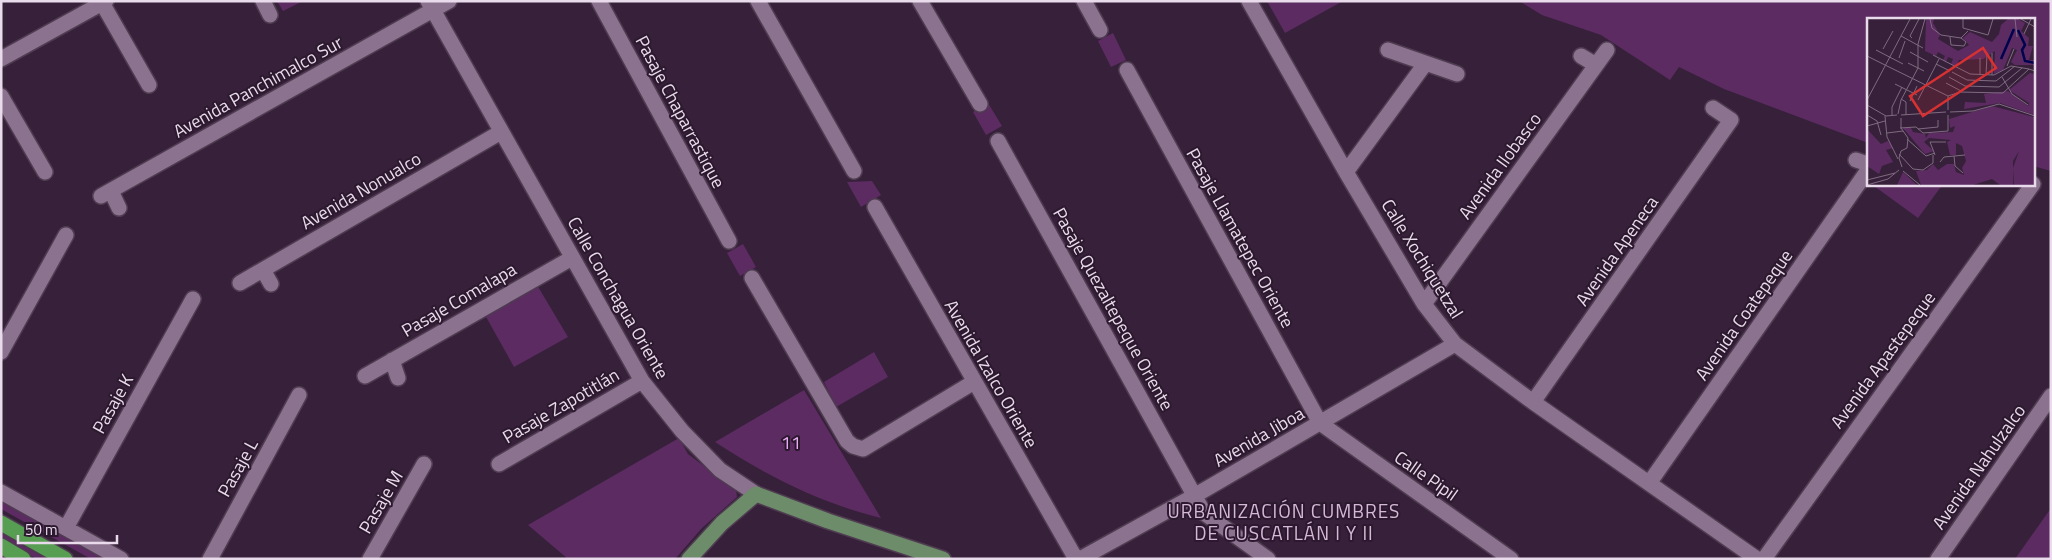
<svg xmlns="http://www.w3.org/2000/svg" width="2052" height="560" font-family="'Titillium Web',sans-serif">
	<style>
		.green { fill: #5b2b61 }
		.lines { fill: none; stroke-linecap: round; stroke-linejoin: round }
		.minor-casing { stroke: #4f3c51; stroke-width: 18 }
		.major-casing { stroke: #4f3c51; stroke-width: 18 }
		.highway-casing { stroke: #4f3c51; stroke-width: 18 }
		.minor { stroke: #8b728f; stroke-width: 15 }
		.major { stroke: #6c8c6a; stroke-width: 15 }
		.highway { stroke: #579d52; stroke-width: 15 }
		.labels { text-anchor: middle; stroke-width: 4; stroke-linejoin: round; paint-order: stroke }
		.street-label { font-size: 18px; fill: #e9dbeb; stroke: #2c182f }
		.park-label { font-size: 18px; fill: #e9abf1; stroke: #2c182f }
		.neighbourhood-label { font-size: 19px; letter-spacing: 1px; fill: #d4b9d7; stroke: #2c182f }
		.inset-river { fill: none; stroke: #00024e; stroke-width: 2.5 }
		.inset-road { fill: none; stroke: #7e6b81; stroke-width: 1 }
		.view { fill: #d73132; fill-opacity: 0.15; stroke: #d73132; stroke-width: 2.5 }
		.inset-edge { fill: none; stroke: #e9dbeb; stroke-width: 2.5 }
	</style>
	<rect width="100%" height="100%" fill="#37213a"/>
	<path class="green" d="M277 1H303L283 11Z
		M1267 1H1343L1285 33Z
		M1519 1H2051V171L2033 166V19H1868V143L1724 89 1679 67 1670 80 1601 35 1542 15Z
		M1113 33 1126 60 1111 67 1098 41Z
		M988 103 1002 126 986 135 973 112Z
		M872 181 881 195 861 207 847 182Z
		M1876 184H1943L1918 218 1874 186Z
		M743 244 756 267 740 276 727 253Z
		M537 285 568 337 514 367 485 315Z
		M874 352 888 377 836 407 824 382Z
		M804 390 881 518C820 503 767 476 715 442Z
		M679 438 688 454 736 490 737 497 702 528 675 559H568L528 525Z
		M1 495 116 559H91L1 509Z
		M2051 508V559H2015Z
		M1 533 47 559H37L1 539Z"/>
	<g class="lines">
		<g class="minor-casing">
			<path id="minor" d="M101 1 149 85
				M263 1 270 15
				M428 1 642 381 682 431 720 470 756 494
				M599 1 729 241
				M758 1 854 171
				M920 1 980 104
				M1084 1 1100 30
				M1249 1 1346 172 1424 304 1455 344 1533 402 1757 559
				M1388 50 1457 74
				M1581 56 1596 65
				M1 59 106 1
				M1127 70 1320 423 1511 559
				M1 96 45 172
				M998 141 1204 513 1268 559
				M1856 160 1868 164
				M1346 172 1425 64
				M111 191 119 208
				M101 196 449 1
				M875 207 1076 559
				M263 270 271 284
				M752 278 847 441 853 446 863 449 974 382
				M240 283 501 132
				M1424 304 1607 50
				M1 352 66 235
				M392 360 398 378
				M365 376 572 258
				M1533 402 1731 120 1713 108
				M499 464 642 381
				M1650 482 1868 170
				M1 492 121 559
				M66 528 193 299
				M210 559 299 395
				M370 559 424 464
				M1080 559 1194 496 1455 344
				M1764 559 2033 184
				M1938 559 2051 396"/>
		</g>
		<g class="major-casing">
			<path id="major" d="M689 559 722 523 756 494 828 521 943 559"/>
		</g>
		<g class="highway-casing">
			<path id="highway" d="M1 523 65 559
				M1 546 23 559"/>
		</g>
		<use href="#minor" class="minor"/>
		<use href="#major" class="major"/>
		<use href="#highway" class="highway"/>
	</g>
	<g class="labels">
		<g class="street-label">
			<text transform="translate(258 87) rotate(-29)" y="6">Avenida Panchimalco Sur</text>
			<text transform="translate(680 112) rotate(62)" y="6">Pasaje Chaparrastique</text>
			<text transform="translate(1500 166) rotate(-54)" y="6">Avenida Ilobasco</text>
			<text transform="translate(361 191) rotate(-30)" y="6">Avenida Nonualco</text>
			<text transform="translate(1240 238) rotate(61)" y="6">Pasaje Llamatepec Oriente</text>
			<text transform="translate(1617 251) rotate(-55)" y="6">Avenida Apeneca</text>
			<text transform="translate(1422 259) rotate(58)" y="6">Calle Xochiquetzal</text>
			<text transform="translate(618 298) rotate(60)" y="6">Calle Conchagua Oriente</text>
			<text transform="translate(459 300) rotate(-30)" y="6">Pasaje Comalapa</text>
			<text transform="translate(1113 309) rotate(61)" y="6">Pasaje Quezaltepeque Oriente</text>
			<text transform="translate(1744 315) rotate(-55)" y="6">Avenida Coatepeque</text>
			<text transform="translate(1883 360) rotate(-54)" y="6">Avenida Apastepeque</text>
			<text transform="translate(991 374) rotate(60)" y="6">Avenida Izalco Oriente</text>
			<text transform="translate(113 404) rotate(-61)" y="6">Pasaje K</text>
			<text transform="translate(561 406) rotate(-30)" y="6">Pasaje Zapotitlán</text>
			<text transform="translate(1259 437) rotate(-30)" y="6">Avenida Jiboa</text>
			<text transform="translate(1979 467) rotate(-55)" y="6">Avenida Nahulzalco</text>
			<text transform="translate(238 468) rotate(-61)" y="6">Pasaje L</text>
			<text transform="translate(1426 476) rotate(35)" y="6">Calle Pipil</text>
			<text transform="translate(381 502) rotate(-60)" y="6">Pasaje M</text>
		</g>
		<g class="park-label">
			<text x="791" y="449">11</text>
		</g>
		<g class="neighbourhood-label">
			<text x="1284" y="518">URBANIZACIÓN CUMBRES<tspan x="1284" dy="22">DE CUSCATLÁN I Y II</tspan></text>
		</g>
	</g>
	<g transform="translate(1867 18)">
		<rect width="168" height="168" fill="#37213a"/>
		<path d="M59 1H67L66 5 73 17 71 21 91 33 102 27 96 20 103 14 125 24 132 16 134 7 141 1H151L158 5 154 13 162 20 161 28H166L162 42H167V47H148L144 44 150 32 145 30 136 52 127 56 128 33 116 41 92 42 89 49 84 46 86 41 81 39 79 44 76 42 78 38 71 34 69 38 58 33ZM163 55 167 56V97L133 85 97 91 98 84 119 85 117 76 141 73 161 88 162 85 142 72ZM125 88 167 99V167H147L146 150 152 133 146 143V167H133L125 161 106 167H54L49 153 60 152 66 146 71 152 80 146H87L89 154 97 157 95 150 99 143 95 128 89 125V137H83L80 124 84 122 62 120 57 124 67 133 58 136 36 110H44L46 114 58 116 59 120 62 115 86 114 88 108 83 110 82 101ZM0 111 14 126 21 123 26 130 19 132 26 144 15 148 12 156 0 148ZM36 154 50 167H30Z" fill="#5b2b61"/>
		<path class="inset-river" d="M151 12 158 27 155 32 158 43 168 45M134 41 147 11"/>
		<path class="inset-road" d="M63 1 65 10 74 17 94 20 101 13M96 1V10L121 17 126 1M148 1 150 19M154 1 168 9M157 16 164 1M34 18 56 30M83 19 84 27 97 28 99 24 94 20M45 20 43 18 52 1M16 31 26 13M9 32 36 46M43 34 61 44M125 35V57M66 37 103 56 127 57 144 48 162 51M0 38 18 47M32 40 38 23M113 40V57M41 45 57 53M69 46 83 53M18 47 81 78M140 48 147 31M85 54 100 62 129 63 148 48M119 57 120 37M82 59 98 68 132 69 155 50M135 59 145 76 161 87M79 65 94 73M28 66 50 77M34 81 39 84V97M0 82 43 1M51 82 72 41M43 83 50 68M0 87 19 98 30 97M81 92V78L93 74 136 75 162 51 168 53M83 94 106 93 132 86 168 98M31 96 34 82 51 50V26L58 1M0 97 10 103 14 117M25 97V89L35 69M34 97 79 94M18 98 20 119 31 141M34 100V110L41 120 40 130 34 133 32 140 35 149M0 108 18 103M33 110 49 109 56 115 81 113V97M51 111 71 109V102M20 115 36 113M40 121 59 138 68 135M32 136 46 151 56 152 66 145V137M68 137 63 124H79M87 138 88 148 96 155M73 144 77 139 98 137M36 153 53 167M0 162 28 155M0 167 21 161 32 152"/>
		<path class="view" d="M116 30 129 50 56 98 43 78Z"/>
		<rect width="168" height="168" class="inset-edge"/>
	</g>
	<rect width="2052" height="560" fill="none" stroke="#e9dbeb" stroke-width="5"/>
	<path d="M18 535v8h99v-8" fill="none" stroke="#e9dbeb" stroke-width="2.5"/>
	<text x="25" y="535" font-size="15" fill="#e9dbeb" stroke="#2c182f" stroke-width="4" paint-order="stroke">50 m</text>
</svg>
